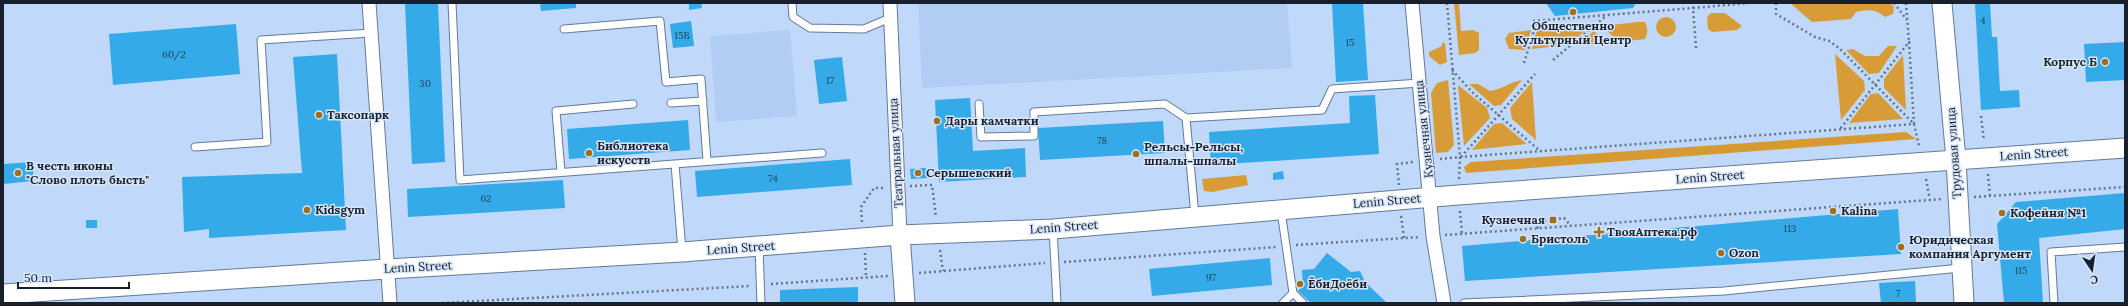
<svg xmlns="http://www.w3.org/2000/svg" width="2128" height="306" font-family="Lora,serif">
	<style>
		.built { fill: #b1cdf4 }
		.green { fill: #d79c37 }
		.forest { fill: #d79a32 }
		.building { fill: #34aae8 }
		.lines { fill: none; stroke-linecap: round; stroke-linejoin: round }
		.lane-casing { stroke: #647a97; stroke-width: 9 }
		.street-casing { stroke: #647a97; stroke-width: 15 }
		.secondary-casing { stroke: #647a97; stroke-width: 21 }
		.path { stroke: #65758b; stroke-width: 2.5; stroke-dasharray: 2 3; stroke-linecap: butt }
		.lane { stroke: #fff; stroke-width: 7 }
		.street { stroke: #fff; stroke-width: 13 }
		.secondary { stroke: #fff; stroke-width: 19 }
		.poi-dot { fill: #9d6f20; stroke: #d6e5f9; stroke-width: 1.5 }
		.labels { text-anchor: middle; stroke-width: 3; stroke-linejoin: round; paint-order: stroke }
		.number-label { font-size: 10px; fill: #1e425b }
		.poi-label { font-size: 12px; font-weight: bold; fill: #17202c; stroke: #d6e5f9; text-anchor: start }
		.street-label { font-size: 12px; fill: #17202c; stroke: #d6e5f9 }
	</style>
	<rect width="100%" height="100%" fill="#c0d8f9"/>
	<path class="built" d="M918 3H1287L1292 68 922 88Z
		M790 30 797 116 716 122 710 36Z"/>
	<path class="green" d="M1454 3H1459L1461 31 1473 30 1479 33V50L1475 53 1459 55Z
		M1790 3H1890L1894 7 1893 14 1885 17C1876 9 1867 9 1856 12L1851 19 1812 22Z
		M1711 13H1725L1742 26 1737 30 1712 32 1708 29 1707 17Z
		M1656 27a10 10 0 1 1 20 0a10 10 0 1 1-20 0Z
		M1638 22H1645C1648 28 1648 33 1645 39L1619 42 1602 26Z
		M1587 25 1590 27 1567 45 1532 49 1537 29Z
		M1531 30 1525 50 1509 49 1505 39 1509 33Z
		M1594 31 1603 40 1602 44 1577 45Z
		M1442 43H1445L1447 62 1440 65 1429 56V52L1442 46Z
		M1888 46H1897L1879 73 1869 74 1846 50 1853 49 1865 56H1879Z
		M1835 54 1864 81 1865 90 1841 120Z
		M1903 55 1906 110 1884 88V79Z
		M1448 80 1454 145 1448 152 1436 153 1431 93 1437 83Z
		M1522 80 1501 105 1494 106 1469 84H1478L1490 91C1503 89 1510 82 1522 80Z
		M1532 82 1536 140 1512 119 1510 108Z
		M1458 85 1487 108 1490 118 1464 146Z
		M1878 93 1903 119 1849 123 1871 94Z
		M1502 123 1527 144 1472 150 1494 124Z
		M1246 175 1248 185 1212 192 1204 191 1202 179Z"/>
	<path class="forest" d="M1906 132 1916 139 1466 173 1464 167 1471 162Z"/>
	<path class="building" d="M405 3H438L445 162 412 164Z
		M540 3H576V8L541 11Z
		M689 3H701L702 8 689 10Z
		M1332 3H1363L1368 80 1336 82Z
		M1546 3H1636L1633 8 1555 16Z
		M1975 3H1990L1992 37H1997L2000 91 2019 90 2020 107 1981 110Z
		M691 21 694 46 673 48 670 24Z
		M236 24 240 74 113 85 109 34Z
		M2125 42V80L2086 82 2084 44Z
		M337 54 346 230 209 238V229L184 232 182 177 302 173 293 57Z
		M842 57 847 101 819 104 814 60Z
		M1375 95 1379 154 1211 165 1209 132 1350 123 1349 96Z
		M970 98 973 151 1025 148 1026 177 939 182 935 100Z
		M688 120 690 150 569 159 567 129Z
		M1163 121 1165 153 1040 160 1038 128Z
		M850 159 852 185 697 197 695 171Z
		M33 162V181L3 184V164Z
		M926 168 927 178 911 179 910 169Z
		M1283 171 1284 179 1273 180V173Z
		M563 180 565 208 408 217 407 189Z
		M2125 193V229L2039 238 2043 303H2004L1997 224 2016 202Z
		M1898 209 1901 254 1465 281 1462 246Z
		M86 220H97V228H86Z
		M1327 253 1351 272 1360 271 1365 282 1387 303H1311L1298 291 1303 284 1302 270 1314 269Z
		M1270 258 1272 285 1152 296 1149 269Z
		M1915 281 1916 303H1881L1879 283Z
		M858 287V303H780V290Z"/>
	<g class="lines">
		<g class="lane-casing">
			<path id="lane" d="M452 3 460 180 822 153
				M792 3 793 17 810 28 864 29 890 18
				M564 29 660 21 666 82 701 79 707 161
				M671 103 703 101
				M979 104 981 137 1034 136V112L1165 104 1186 118 1322 110 1332 89 1420 83
				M1186 118 1195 216
				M195 147 267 142 261 40 371 33
				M675 164 682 251
				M561 172 556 111 633 104
				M1281 211 1293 293 1303 303
				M1053 229 1057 303
				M759 247 761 303
				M1283 303 1293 293
				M1464 303 1724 291 1961 268
				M2054 303 2051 252 2125 247"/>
		</g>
		<g class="street-casing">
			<path id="street" d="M369 3 390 303
				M890 3 900 235
				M1412 3 1433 236 1444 303"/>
		</g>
		<g class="secondary-casing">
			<path id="secondary" d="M1942 3 1956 160 1964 303
				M900 235 905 303
				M3 294 387 269 682 252 900 235 1053 229 1458 195 2125 148"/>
		</g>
		<path class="path" d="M1447 3 1460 157
			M1776 3V14L1815 37 1829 41 1839 48 1914 124 1909 42 1840 129
			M1894 3 1907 20
			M1906 3 1909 42
			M1533 21 1693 8 1694 3
			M1696 48 1693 8 1749 3
			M1553 60 1606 16
			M1524 63 1537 21
			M1452 70 1472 92 1540 151
			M1981 116 1984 141
			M1460 157 1914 124 1919 146
			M1461 157 1535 74
			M1440 159 1460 157 1459 180
			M1988 174 1990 196
			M1926 179 1930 200
			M1399 185 1397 164 1413 162
			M910 186 932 185 936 217
			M1974 197 2125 187
			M1460 211 1462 234
			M1401 216 1404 238
			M862 222 861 207 874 188H885
			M1537 228 1544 221 1564 218 1571 226
			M1445 235 1943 199
			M1296 245 1420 237
			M940 250 943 271
			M865 253 866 277
			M1064 262 1277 247
			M919 273 1045 263
			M771 284 888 276
			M442 303 750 286"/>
		<use href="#lane" class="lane"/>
		<use href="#street" class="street"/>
		<use href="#secondary" class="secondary"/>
	</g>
	<g class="poi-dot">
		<circle cx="1573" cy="12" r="4"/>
		<circle cx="2105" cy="62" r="4"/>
		<circle cx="319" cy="115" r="4"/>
		<circle cx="937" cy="121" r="4"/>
		<circle cx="589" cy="153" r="4"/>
		<circle cx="1136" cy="154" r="4"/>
		<circle cx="18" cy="173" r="4"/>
		<circle cx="918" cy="173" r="4"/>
		<circle cx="307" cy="210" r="4"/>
		<circle cx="1833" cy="211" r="4"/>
		<circle cx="2002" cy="213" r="4"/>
		<rect x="1549" y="216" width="8" height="8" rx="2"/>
		<path d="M1597 226h4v4h4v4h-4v4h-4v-4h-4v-4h4z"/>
		<circle cx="1523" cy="239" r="4"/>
		<circle cx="1901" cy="247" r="4"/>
		<circle cx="1721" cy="253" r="4"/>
		<circle cx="1300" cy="284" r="4"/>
	</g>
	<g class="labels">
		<g class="number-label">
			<text x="1983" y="24">4</text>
			<text x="682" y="39">15В</text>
			<text x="1350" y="46">15</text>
			<text x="174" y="58">60/2</text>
			<text x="830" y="84">17</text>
			<text x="425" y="87">30</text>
			<text x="1102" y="144">78</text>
			<text x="773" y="182">74</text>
			<text x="486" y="202">62</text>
			<text x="1790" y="232">113</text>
			<text x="2021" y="274">115</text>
			<text x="1211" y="281">97</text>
			<text x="1898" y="297">7</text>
		</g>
		<g class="poi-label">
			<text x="1573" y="30" text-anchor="middle">Общественно<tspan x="1573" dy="14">Культурный Центр</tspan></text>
			<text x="2097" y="66" text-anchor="end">Корпус Б</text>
			<text x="327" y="119">Таксопарк</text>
			<text x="945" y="125">Дары камчатки</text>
			<text x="597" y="150">Библиотека<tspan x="597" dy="14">искусств</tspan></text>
			<text x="1144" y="151">Рельсы-Рельсы,<tspan x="1144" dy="14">шпалы-шпалы</tspan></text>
			<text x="26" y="170">В честь иконы<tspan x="26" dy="14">"Слово плоть бысть"</tspan></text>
			<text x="926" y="177">Серышевский</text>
			<text x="315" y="214">Kidsgym</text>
			<text x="1841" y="215">Kalina</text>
			<text x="2010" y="217">Кофейня №1</text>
			<text x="1545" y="224" text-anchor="end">Кузнечная</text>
			<text x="1607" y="236">ТвояАптека.рф</text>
			<text x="1531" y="243">Бристоль</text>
			<text x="1909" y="244">Юридическая<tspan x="1909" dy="14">компания Аргумент</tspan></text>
			<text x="1729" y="257">Ozon</text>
			<text x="1308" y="288">ЁбиДоёби</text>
		</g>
		<g class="street-label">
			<text transform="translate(1424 129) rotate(-96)" y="4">Кузнечная улица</text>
			<text transform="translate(896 153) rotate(-93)" y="4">Театральная улица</text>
			<text transform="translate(1954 153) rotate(-94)" y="4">Трудовая улица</text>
			<text transform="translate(2034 154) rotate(-4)" y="4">Lenin Street</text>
			<text transform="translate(1710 177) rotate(-4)" y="4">Lenin Street</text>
			<text transform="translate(1387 201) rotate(-5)" y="4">Lenin Street</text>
			<text transform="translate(1064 227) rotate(-4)" y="4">Lenin Street</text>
			<text transform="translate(741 248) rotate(-4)" y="4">Lenin Street</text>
			<text transform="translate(418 267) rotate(-3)" y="4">Lenin Street</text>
		</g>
	</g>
	<rect width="2128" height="306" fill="none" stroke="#17202c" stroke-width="8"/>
	<g transform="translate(2092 270) rotate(167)" stroke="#d6e5f9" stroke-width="3" paint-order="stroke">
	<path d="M0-3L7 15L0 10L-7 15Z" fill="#17202c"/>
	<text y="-6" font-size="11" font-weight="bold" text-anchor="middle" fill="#17202c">С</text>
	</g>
	<path d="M18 282v6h111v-6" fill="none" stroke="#17202c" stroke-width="2"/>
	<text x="24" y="282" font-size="12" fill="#17202c" stroke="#d6e5f9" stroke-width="3" paint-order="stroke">50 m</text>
</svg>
